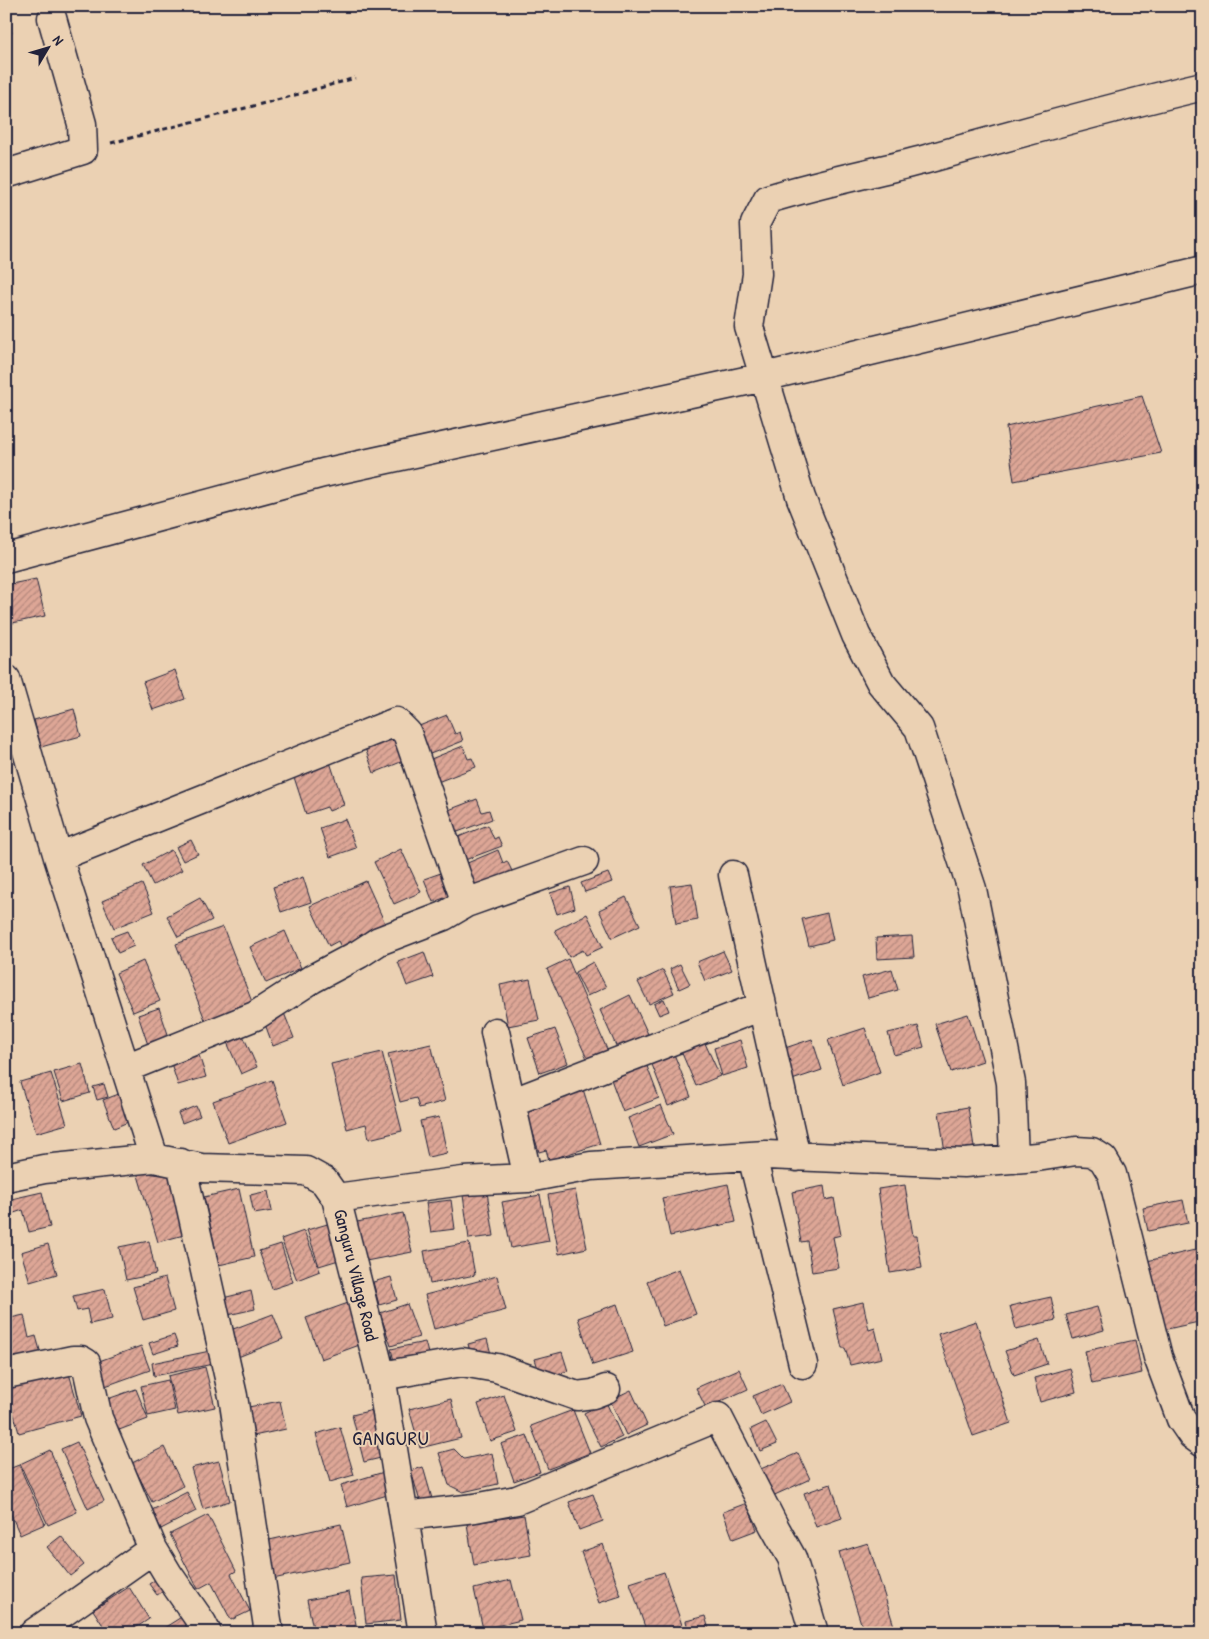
<svg xmlns="http://www.w3.org/2000/svg" width="1209" height="1639" font-family="'Patrick Hand',sans-serif">
	<style>
		.building { fill: url(#building-hatch); stroke: #22223b }
		.lines { fill: none; stroke-linecap: round; stroke-linejoin: round }
		.minor-casing { stroke: #22223b; stroke-width: 31 }
		.path { stroke: #22223b; stroke-width: 3; stroke-dasharray: 5 4; stroke-linecap: butt }
		.minor { stroke: #ebd1b3; stroke-width: 28 }
		.labels { text-anchor: middle; stroke-width: 4; stroke-linejoin: round; paint-order: stroke }
		.street-label { font-size: 18px; fill: #22223b; stroke: #ebd1b3 }
		.quarter-label { font-size: 20px; letter-spacing: 1px; fill: #22223b; stroke: #ebd1b3 }
	</style>
	<defs>
		<pattern id="building-hatch" width="6" height="6" patternUnits="userSpaceOnUse" patternTransform="scale(1.25)"><rect width="6" height="6" fill="#dda696"/><path d="M-1 1l2-2M0 6l6-6M5 7l2-2" fill="none" stroke="#b3877c"/></pattern>
	</defs>
	<rect width="100%" height="100%" fill="#ebd1b3"/>
	<filter id="ink" filterUnits="userSpaceOnUse"><feTurbulence type="fractalNoise" baseFrequency=".02" numOctaves="2"/><feDisplacementMap in="SourceGraphic" scale="10" xChannelSelector="R" yChannelSelector="G"/><feConvolveMatrix kernelMatrix="1 2 1 2 8 2 1 2 1" color-interpolation-filters="sRGB"/></filter>
	<g filter="url(#ink)">
		<path class="building" d="M6 17 12 33 6 35Z
			M1142 396 1161 453 1014 481 1006 427Z
			M36 579 45 616 8 624 6 585Z
			M175 670 185 699 153 710 143 682Z
			M74 709 81 736 41 747 34 720Z
			M447 715 455 734 460 732 463 741 425 756 414 728Z
			M398 735 408 759 374 773 365 748Z
			M463 746 468 759 472 758 476 767 435 783 426 761Z
			M329 759 344 805 329 811 327 807 306 814 292 771Z
			M477 799 482 812 489 810 492 819 455 833 446 811Z
			M345 819 356 848 330 857 320 828Z
			M488 825 494 839 498 837 502 846 465 860 456 838Z
			M191 840 198 854 183 861 176 847Z
			M401 849 421 892 394 904 374 862Z
			M171 850 182 870 153 885 143 865Z
			M498 850 503 863 507 861 512 871 475 887 465 864Z
			M452 869 461 892 433 902 424 879Z
			M608 873 612 882 585 892 581 883Z
			M303 877 311 902 281 912 273 887Z
			M366 881 388 930 343 951 338 941 329 946 310 906Z
			M692 883 698 920 676 924 670 886Z
			M142 884 154 912 114 928 102 901Z
			M570 887 575 908 557 914 550 893Z
			M626 897 640 925 612 938 599 910Z
			M200 898 212 920 178 937 167 916Z
			M827 913 833 940 809 946 802 919Z
			M587 914 603 947 586 955 583 950 569 957 555 930Z
			M223 927 254 1007 207 1025 176 944Z
			M127 931 134 946 118 953 111 937Z
			M285 931 301 968 266 983 250 947Z
			M912 936 914 957 877 959 876 938Z
			M723 951 732 970 705 981 697 962Z
			M424 952 433 977 407 986 398 962Z
			M568 959 609 1054 589 1063 547 969Z
			M143 961 160 1001 133 1012 116 973Z
			M593 962 606 987 587 996 575 972Z
			M680 964 690 984 679 989 670 969Z
			M892 969 898 990 868 998 862 977Z
			M663 970 674 993 649 1004 638 982Z
			M530 979 539 1020 508 1026 500 985Z
			M630 995 648 1034 617 1048 600 1010Z
			M664 999 669 1011 659 1015 654 1004Z
			M159 1008 170 1040 149 1048 138 1015Z
			M282 1008 294 1038 273 1046 262 1016Z
			M968 1014 983 1061 951 1072 935 1024Z
			M918 1026 924 1047 894 1055 888 1033Z
			M865 1028 880 1072 843 1085 828 1040Z
			M555 1029 568 1063 540 1073 528 1038Z
			M242 1033 257 1067 241 1074 226 1040Z
			M812 1039 822 1070 789 1081 779 1050Z
			M740 1040 748 1068 722 1076 714 1048Z
			M704 1041 720 1076 696 1086 681 1051Z
			M431 1044 445 1101 419 1108 416 1098 400 1102 388 1054Z
			M197 1049 206 1077 178 1085 169 1057Z
			M382 1052 402 1131 369 1139 366 1124 347 1129 331 1064Z
			M674 1054 691 1097 668 1106 651 1062Z
			M645 1061 659 1098 623 1112 609 1074Z
			M82 1064 90 1093 63 1101 54 1072Z
			M51 1073 67 1124 36 1133 20 1082Z
			M272 1080 287 1122 228 1143 213 1101Z
			M104 1084 108 1097 97 1100 93 1087Z
			M583 1089 600 1144 549 1160 546 1150 539 1152 525 1107Z
			M124 1092 135 1119 114 1128 103 1100Z
			M661 1105 673 1134 639 1147 628 1118Z
			M196 1106 200 1116 182 1123 178 1113Z
			M968 1107 974 1147 945 1152 939 1112Z
			M439 1117 447 1153 428 1157 420 1121Z
			M137 1172 172 1176 191 1233 158 1242Z
			M728 1184 736 1222 670 1236 662 1198Z
			M905 1185 913 1236H917L922 1268 890 1273 878 1189Z
			M824 1186 826 1200 834 1198 841 1235 833 1237 839 1268 812 1272 807 1241 801 1242 792 1192Z
			M239 1189 254 1257 219 1265 204 1197Z
			M575 1190 587 1248 559 1254 548 1195Z
			M268 1191 272 1211 254 1214 250 1195Z
			M42 1192 50 1227 29 1232 23 1210 11 1214 7 1200Z
			M487 1192 494 1236 469 1239 463 1195Z
			M540 1195 549 1241 511 1248 502 1202Z
			M451 1200 455 1229 431 1232 426 1203Z
			M1183 1200 1188 1223 1148 1231 1143 1208Z
			M403 1213 412 1252 366 1261 357 1222Z
			M331 1223 342 1259 319 1266 307 1230Z
			M304 1231 320 1271 297 1280 281 1239Z
			M149 1241 156 1274 126 1280 119 1247Z
			M469 1243 475 1275 430 1284 424 1251Z
			M48 1244 57 1274 30 1282 21 1252Z
			M281 1244 293 1282 272 1289 259 1251Z
			M1195 1250 1203 1284V1321L1163 1330 1147 1261Z
			M679 1269 696 1314 663 1326 647 1281Z
			M497 1276 506 1310 434 1329 425 1295Z
			M391 1277 397 1300 379 1305 373 1282Z
			M165 1278 174 1311 143 1320 133 1287Z
			M105 1289 112 1319 90 1324 87 1309 77 1311 73 1296Z
			M251 1291 255 1309 228 1315 223 1298Z
			M1051 1297 1056 1320 1016 1329 1010 1306Z
			M351 1302 365 1343 321 1359 306 1318Z
			M863 1302 869 1330 875 1328 882 1358 850 1365 845 1348H842L833 1309Z
			M407 1304 419 1337 391 1346 380 1313Z
			M617 1304 633 1352 593 1365 578 1318Z
			M1097 1307 1104 1330 1073 1339 1066 1315Z
			M273 1314 283 1339 238 1357 228 1331Z
			M24 1315 29 1338 36 1336 41 1354 6 1362V1319Z
			M976 1321 1011 1423 973 1436 938 1334Z
			M174 1335 178 1346 153 1354 149 1343Z
			M487 1339 491 1354 472 1359 468 1344Z
			M1039 1340 1047 1364 1014 1375 1005 1351Z
			M1135 1340 1142 1373 1092 1384 1085 1351Z
			M425 1342 430 1361 396 1369 391 1349Z
			M141 1346 150 1370 97 1389 88 1365Z
			M210 1351 213 1364 154 1376 152 1363Z
			M562 1352 568 1371 541 1378 535 1359Z
			M67 1366 81 1416 19 1433 6 1386Z
			M205 1367 215 1407 178 1415 168 1376Z
			M1070 1368 1076 1392 1040 1402 1034 1378Z
			M739 1369 748 1389 706 1408 696 1388Z
			M168 1380 175 1410 148 1416 141 1386Z
			M782 1384 790 1402 761 1415 753 1396Z
			M136 1389 148 1419 114 1432 102 1401Z
			M631 1390 647 1425 626 1435 610 1400Z
			M504 1395 517 1432 490 1441 478 1404Z
			M451 1399 461 1438 420 1448 409 1409Z
			M280 1401 286 1429 244 1438 238 1409Z
			M606 1402 622 1437 601 1447 584 1413Z
			M377 1409 389 1456 364 1462 352 1415Z
			M573 1410 590 1453 548 1469 531 1426Z
			M766 1422 777 1444 760 1451 751 1429Z
			M340 1427 354 1475 330 1482 316 1434Z
			M527 1435 540 1472 514 1481 501 1444Z
			M77 1442 104 1501 88 1509 61 1449Z
			M164 1447 183 1486 152 1502 132 1463Z
			M454 1449 464 1459 492 1453 498 1484 463 1492 449 1485 439 1453Z
			M50 1450 77 1512 48 1525 20 1464Z
			M798 1453 810 1479 768 1498 756 1471Z
			M219 1461 230 1501 203 1509 191 1468Z
			M19 1465 45 1524 20 1535 6 1503V1470Z
			M423 1467 433 1502 421 1505 411 1471Z
			M387 1471 394 1493 347 1507 341 1485Z
			M831 1484 842 1518 816 1527 804 1493Z
			M187 1492 196 1511 161 1529 152 1510Z
			M593 1494 603 1521 579 1530 569 1502Z
			M747 1503 757 1530 733 1539 723 1512Z
			M208 1515 236 1571 231 1574 250 1611 231 1620 211 1582 198 1589 170 1534Z
			M524 1515 531 1555 474 1565 467 1524Z
			M341 1524 350 1562 273 1579 265 1541Z
			M61 1536 84 1565 70 1576 47 1547Z
			M868 1543 894 1626 871 1633H864L839 1552Z
			M603 1544 621 1596 599 1603 581 1552Z
			M664 1572 683 1628 669 1633H647L630 1583Z
			M396 1575 401 1620 366 1624 361 1578Z
			M161 1576 169 1588 157 1595 149 1584Z
			M511 1580 521 1620 483 1629 474 1589Z
			M129 1587 149 1619 128 1633H108L93 1610Z
			M349 1592 357 1629 339 1633H314L307 1600Z
			M186 1614 198 1633H166L164 1628Z
			M705 1616 710 1633H689L686 1621Z
			M762 1628 764 1633H748Z"/>
		<g class="lines">
			<g class="minor-casing">
				<path id="minor" d="M6 174 83 150 82 124 52 18
					M6 558 323 473 764 377 1203 270
					M6 679 58 857 154 1158
					M58 857 396 722 407 733 466 903
					M733 875 796 1157
					M495 1032 528 1178
					M126 1068 255 1016 312 979 359 954 379 941 444 916 466 903 584 861
					M511 1103 762 1006
					M752 1156 803 1364
					M1014 1159 1011 1083 972 889 919 728 881 683 856 635 801 498 749 327 757 274 755 224 768 199C819 183 871 173 923 160 1016 134 1109 108 1203 86
					M181 1163 233 1396 269 1633
					M6 1177 44 1169 154 1158 201 1168 306 1171 324 1181 336 1198 381 1376 423 1633
					M336 1198 463 1181 528 1178 591 1166 766 1155 964 1163 1037 1157 1076 1151 1092 1152 1103 1159 1112 1174 1158 1357 1181 1419 1192 1435 1203 1443
					M6 1374 73 1360H81L86 1363 98 1418 153 1549 168 1574 202 1623 207 1633
					M381 1376 462 1362 497 1368 577 1396 593 1394 606 1389
					M404 1516 475 1508 517 1500 718 1417 774 1526 792 1558 814 1633
					M34 1633 153 1549"/>
			</g>
			<path class="path" d="M111 143 288 97 355 78"/>
			<use href="#minor" class="minor"/>
		</g>
	</g>
	<g class="labels">
		<g class="street-label">
			<text transform="translate(356 1275) rotate(76)" y="6">Ganguru Village Road</text>
		</g>
		<g class="quarter-label">
			<text x="391" y="1445">GANGURU</text>
		</g>
	</g>
	<rect width="1209" height="1639" fill="none" stroke="#ebd1b3" stroke-width="25"/>
	<rect x="12" y="12" width="1184" height="1614" fill="none" stroke="#22223b" stroke-width="2" filter="url(#ink)"/>
	<g transform="translate(48 48) rotate(52)" stroke="#ebd1b3" stroke-width="4" paint-order="stroke">
	<path d="M0-4L9 19L0 12L-9 19Z" fill="#22223b"/>
	<text y="-8" font-size="14" font-weight="bold" text-anchor="middle" fill="#22223b">N</text>
	</g>
</svg>
